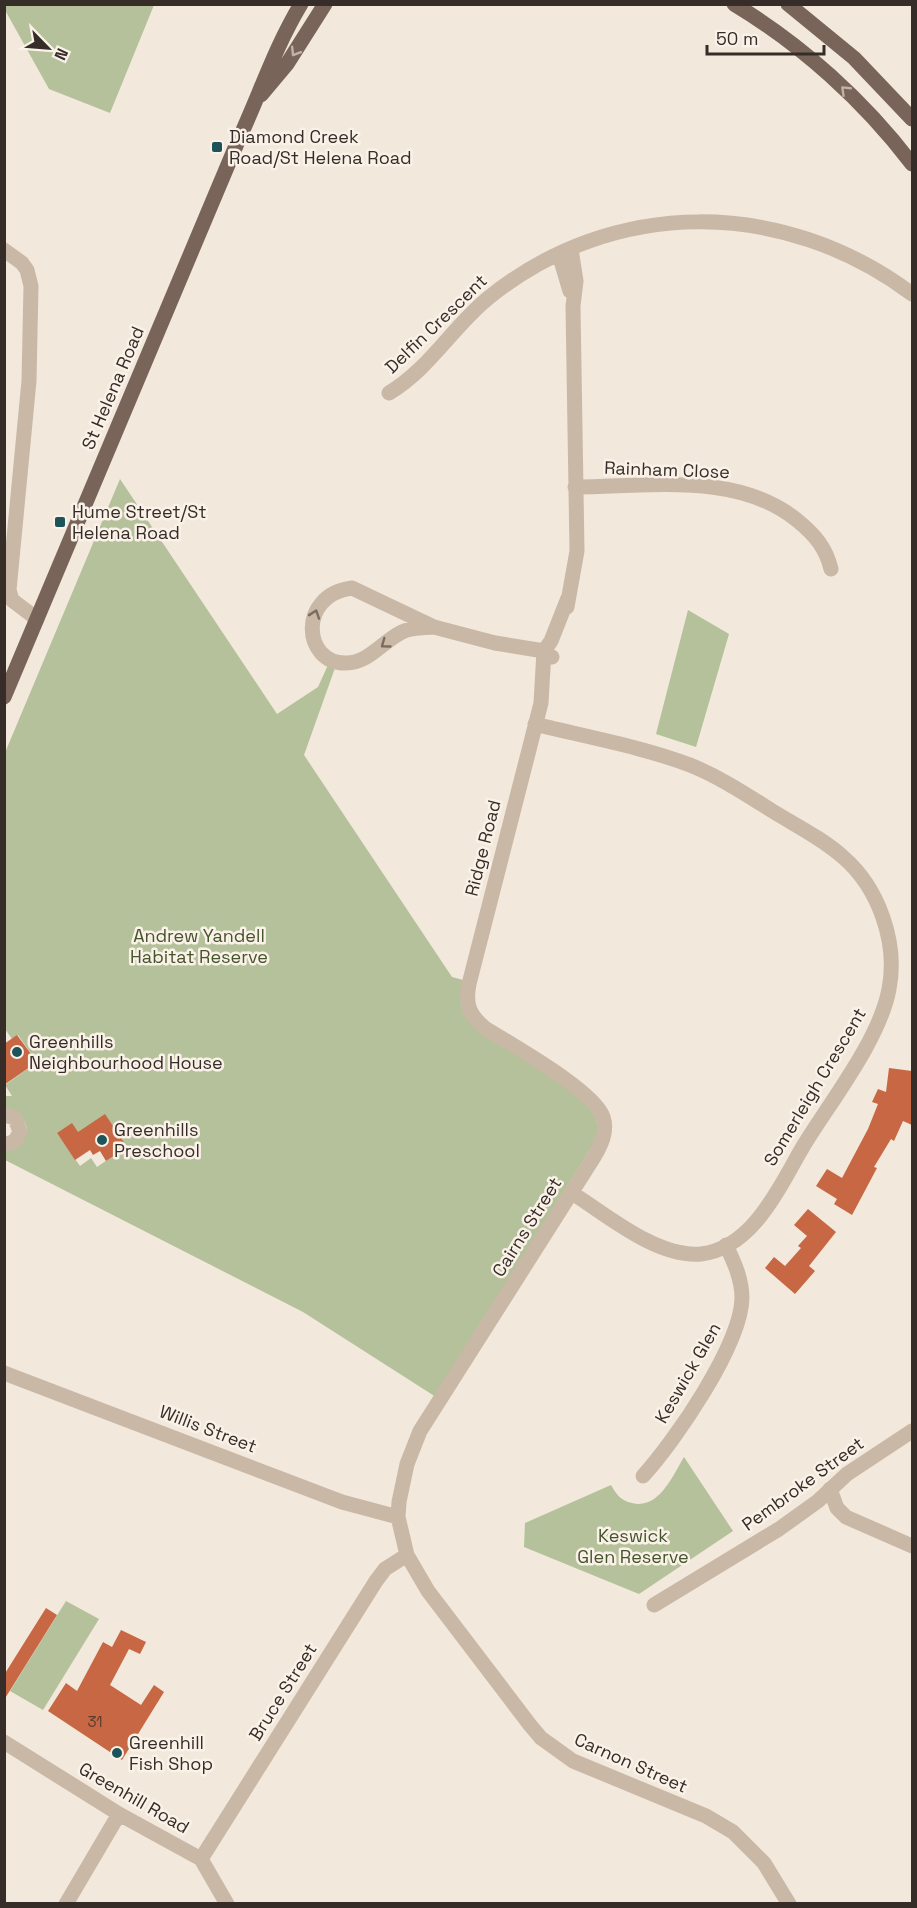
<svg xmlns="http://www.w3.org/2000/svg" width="917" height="1908" font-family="'Space Grotesk',sans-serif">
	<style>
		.green { fill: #b4c19b; fill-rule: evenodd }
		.building { fill: #c76744 }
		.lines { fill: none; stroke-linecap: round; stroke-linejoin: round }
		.minor { stroke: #cab8a7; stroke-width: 15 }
		.major { stroke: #796459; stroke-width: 15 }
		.oneway { stroke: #c0b2a8 }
		.oneway2 { stroke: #796c61 }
		.poi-dot { fill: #1d5459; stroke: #faf2e8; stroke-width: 2 }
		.labels { text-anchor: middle; stroke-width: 5; stroke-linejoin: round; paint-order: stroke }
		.number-label { font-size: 15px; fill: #5b3c2f }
		.poi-label { font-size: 18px; fill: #372d28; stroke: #faf2e8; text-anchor: start }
		.street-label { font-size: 18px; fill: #372d28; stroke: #faf2e8 }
		.park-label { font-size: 18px; fill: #45552b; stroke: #faf2e8 }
	</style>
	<rect width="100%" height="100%" fill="#f2e8db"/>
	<path class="green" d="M4 5H154L110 113 49 89 5 10Z
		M120 479 277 714 318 687 328 665 335 668 304 755 452 977 463 980 461 1006 469 1021 576 1093 595 1112 599 1135 436 1397 303 1312 5 1160V1152L20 1146 27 1129C24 1117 17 1110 5 1108V1096H12L5 1085 37 1062 18 1035 12 1039 5 1029 4 755ZM78 1132 126 1147 97 1167 91 1158 80 1166 57 1133Z
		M688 610 729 634 696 747 656 734Z
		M684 1457 733 1531 639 1594 524 1547 525 1523 611 1485C616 1494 621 1501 632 1503 659 1510 673 1475 684 1457Z
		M66 1601 99 1619 43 1710 10 1691Z"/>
	<path class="building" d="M17 1035 37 1062 4 1085V1044Z
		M889 1068 912 1071V1125L903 1121 894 1141 891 1139 874 1167 877 1168 852 1215 834 1204 837 1199 816 1186 827 1169 842 1178 868 1129 878 1104 872 1102 878 1089 886 1092Z
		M105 1114 127 1147 106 1161 100 1151 93 1155 90 1150 75 1160 57 1133 72 1123 78 1132Z
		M808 1209 836 1232 809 1266 815 1271 795 1294 765 1268 774 1257 785 1266 801 1248 798 1246 807 1236 794 1225Z
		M46 1608 57 1615 4 1700V1675Z
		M121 1630 146 1642 140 1654 129 1649 110 1685 141 1705 154 1685 164 1692 122 1760 48 1711 66 1683 77 1691 103 1642 112 1647Z"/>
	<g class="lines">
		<path class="minor" d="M4 250 22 263 27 270 31 286 29 381 9 590 12 600 37 619
			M559 254 570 291
			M389 393C429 369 452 328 487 299 613 196 784 198 912 294
			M575 487C648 487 738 471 798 521 815 535 826 548 831 569
			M568 598 551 641 544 651 541 703 469 984C465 1004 469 1015 485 1028 510 1044 595 1091 603 1117 608 1131 601 1145 594 1157L420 1431 407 1464 399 1502 398 1517 407 1555 428 1591 530 1725 541 1738 573 1761 706 1816 733 1832 764 1863 789 1904
			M567 607 577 551 573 306 576 281 571 249
			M434 627C423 628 412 627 402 632 383 641 369 663 346 663 303 664 297 595 352 588L434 627 495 643 544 651 552 657
			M535 724C586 737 640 746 690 765 720 777 747 795 774 812 797 826 823 839 843 857 879 888 898 943 889 989 880 1039 831 1101 804 1145 780 1185 754 1248 701 1254 657 1258 607 1215 572 1193
			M4 1115 15 1118 20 1132 15 1141 4 1145
			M4 1373 342 1502 398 1517
			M643 1476C675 1441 741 1345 742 1298 742 1279 734 1262 726 1245
			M830 1489 837 1508 846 1517 912 1546
			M654 1605 779 1529 818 1501 847 1474 912 1431
			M4 1742 119 1814 201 1859 227 1904
			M201 1859 376 1581 385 1569 407 1555
			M66 1904 119 1814"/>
		<path class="major" d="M734 4C802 45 864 101 912 164
			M788 4 854 58 912 119
			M261 95 287 64 325 4
			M4 697 238 141C260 94 274 49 301 4"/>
	</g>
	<defs><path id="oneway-chevron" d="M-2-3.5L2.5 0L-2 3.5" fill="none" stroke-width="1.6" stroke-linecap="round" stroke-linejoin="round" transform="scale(1.5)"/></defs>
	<g class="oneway">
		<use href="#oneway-chevron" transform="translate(295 52) rotate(122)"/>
		<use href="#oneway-chevron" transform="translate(845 90) rotate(-136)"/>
	</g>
	<g class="oneway2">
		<use href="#oneway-chevron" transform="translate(315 614) rotate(-71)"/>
		<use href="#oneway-chevron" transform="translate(385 644) rotate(144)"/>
	</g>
	<g class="poi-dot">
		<rect x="211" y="141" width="12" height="12" rx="3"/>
		<rect x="54" y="516" width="12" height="12" rx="3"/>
		<circle cx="17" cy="1052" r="6"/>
		<circle cx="102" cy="1140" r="6"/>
		<circle cx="117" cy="1753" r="6"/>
	</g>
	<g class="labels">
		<g class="number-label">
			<text x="95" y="1727">31</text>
		</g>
		<g class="poi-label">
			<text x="229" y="143">Diamond Creek<tspan x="229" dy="21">Road/St Helena Road</tspan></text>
			<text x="72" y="518">Hume Street/St<tspan x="72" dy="21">Helena Road</tspan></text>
			<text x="29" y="1048">Greenhills<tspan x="29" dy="21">Neighbourhood House</tspan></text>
			<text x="114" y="1136">Greenhills<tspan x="114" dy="21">Preschool</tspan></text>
			<text x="129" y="1749">Greenhill<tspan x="129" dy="21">Fish Shop</tspan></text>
		</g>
		<g class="street-label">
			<text transform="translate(436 324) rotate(-44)" y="6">Delfin Crescent</text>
			<text transform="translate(113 388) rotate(-67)" y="6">St Helena Road</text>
			<text transform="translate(667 470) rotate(2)" y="6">Rainham Close</text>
			<text transform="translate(483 848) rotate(-76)" y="6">Ridge Road</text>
			<text transform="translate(815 1087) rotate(-59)" y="6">Somerleigh Crescent</text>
			<text transform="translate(527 1227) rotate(-58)" y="6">Cairns Street</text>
			<text transform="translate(688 1373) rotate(-60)" y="6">Keswick Glen</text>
			<text transform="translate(208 1429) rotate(21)" y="6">Willis Street</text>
			<text transform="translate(803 1484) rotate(-36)" y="6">Pembroke Street</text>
			<text transform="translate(283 1692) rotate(-58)" y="6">Bruce Street</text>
			<text transform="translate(631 1763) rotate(24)" y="6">Carnon Street</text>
			<text transform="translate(134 1798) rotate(30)" y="6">Greenhill Road</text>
		</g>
		<g class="park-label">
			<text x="199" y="942">Andrew Yandell<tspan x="199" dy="21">Habitat Reserve</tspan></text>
			<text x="633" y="1542">Keswick<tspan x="633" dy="21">Glen Reserve</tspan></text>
		</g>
	</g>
	<rect width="917" height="1908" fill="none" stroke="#372d28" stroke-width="12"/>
	<g transform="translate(48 48) rotate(115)" stroke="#faf2e8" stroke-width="4.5" paint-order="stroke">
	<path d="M0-4.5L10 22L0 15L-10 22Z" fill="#372d28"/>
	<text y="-9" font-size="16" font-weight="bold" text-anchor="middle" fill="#372d28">N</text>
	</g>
	<path d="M707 45v9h117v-9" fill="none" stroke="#372d28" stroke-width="3"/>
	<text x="716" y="45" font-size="18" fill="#372d28" stroke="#faf2e8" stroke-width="4.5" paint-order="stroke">50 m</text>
</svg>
